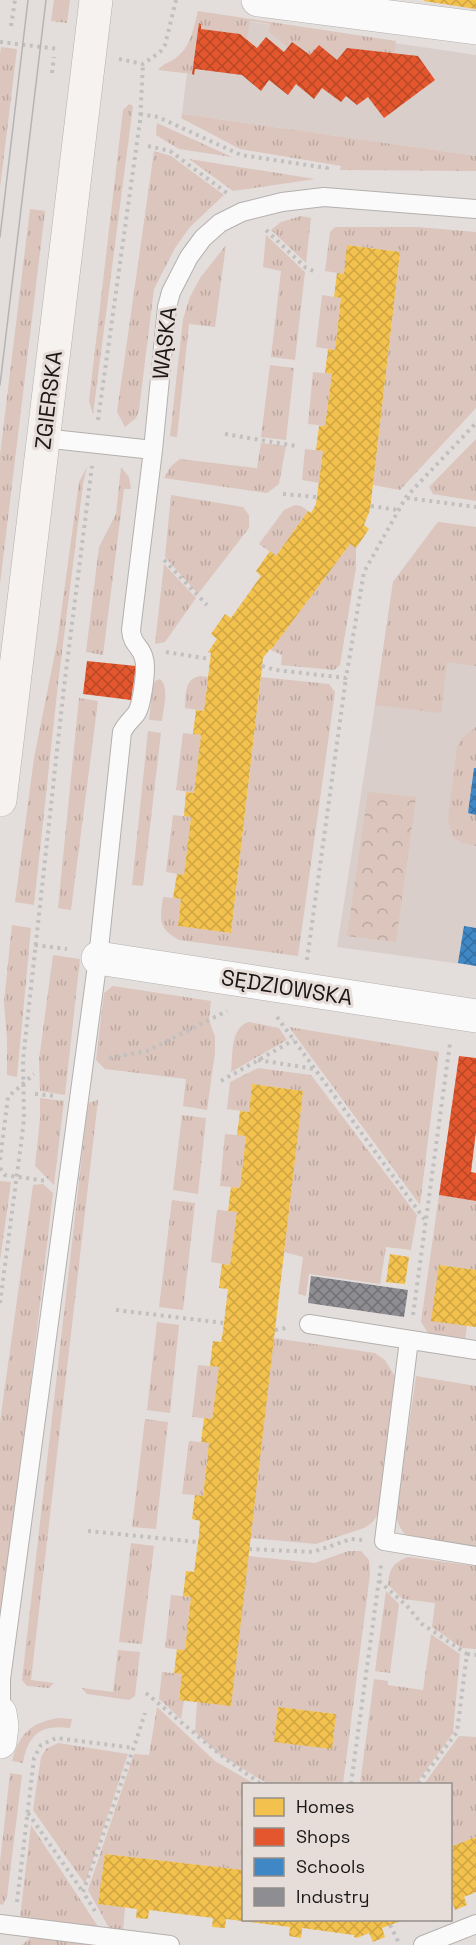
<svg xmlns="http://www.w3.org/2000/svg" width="476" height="1945" font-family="'Space Grotesk',sans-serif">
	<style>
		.built { fill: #d9ceca }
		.grass { fill: url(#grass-tufts); fill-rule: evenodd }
		.park { fill: url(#park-crowns) }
		.homes { fill: url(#homes-cross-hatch) }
		.shops { fill: url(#shops-cross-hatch) }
		.schools { fill: url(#schools-cross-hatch) }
		.industry { fill: url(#industry-cross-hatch) }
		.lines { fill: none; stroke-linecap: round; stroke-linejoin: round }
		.service-casing { stroke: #b3b0ae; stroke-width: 20 }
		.minor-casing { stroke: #b3b0ae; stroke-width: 34 }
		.secondary-casing { stroke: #b3b0ae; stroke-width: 34 }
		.path { stroke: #c1c0bf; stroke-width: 4; stroke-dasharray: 3 4.5; stroke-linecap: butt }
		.service { stroke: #fbfafa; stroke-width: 18 }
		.minor { stroke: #fbfafa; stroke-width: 33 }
		.secondary { stroke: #f6f2f0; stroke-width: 33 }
		.tram { stroke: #b5b4b4; stroke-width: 1.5 }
		.labels { text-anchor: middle; stroke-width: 6; stroke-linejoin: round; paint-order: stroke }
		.street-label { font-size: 22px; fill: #1a1716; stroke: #e6ddd9 }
	</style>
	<defs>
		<pattern id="grass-tufts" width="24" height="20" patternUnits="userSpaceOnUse" patternTransform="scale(1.5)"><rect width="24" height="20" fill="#dbc5bc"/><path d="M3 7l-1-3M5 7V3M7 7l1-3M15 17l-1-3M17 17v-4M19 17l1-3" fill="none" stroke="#bba8a1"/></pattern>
		<pattern id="park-crowns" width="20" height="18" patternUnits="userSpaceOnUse" patternTransform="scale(1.5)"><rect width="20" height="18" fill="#dbc5bc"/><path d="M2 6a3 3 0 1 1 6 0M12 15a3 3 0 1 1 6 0" fill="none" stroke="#bba8a1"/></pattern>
		<pattern id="homes-cross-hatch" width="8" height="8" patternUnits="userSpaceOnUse" patternTransform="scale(1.5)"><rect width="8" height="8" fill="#f2c14e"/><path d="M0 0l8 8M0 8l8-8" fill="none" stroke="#cfa543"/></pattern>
		<pattern id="shops-cross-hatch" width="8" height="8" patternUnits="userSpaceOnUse" patternTransform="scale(1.5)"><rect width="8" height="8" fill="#e4572e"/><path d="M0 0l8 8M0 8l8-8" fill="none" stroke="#b84726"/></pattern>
		<pattern id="schools-cross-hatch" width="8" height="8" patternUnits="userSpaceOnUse" patternTransform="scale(1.5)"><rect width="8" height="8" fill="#3f88c5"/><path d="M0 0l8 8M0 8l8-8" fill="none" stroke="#346e9f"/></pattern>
		<pattern id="industry-cross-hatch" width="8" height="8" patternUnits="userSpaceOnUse" patternTransform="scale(1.5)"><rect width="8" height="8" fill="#8d8d92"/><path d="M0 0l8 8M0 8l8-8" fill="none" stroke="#727276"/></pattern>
	</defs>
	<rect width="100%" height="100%" fill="#e3dedc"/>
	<path class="built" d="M199 14 476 55V156L182 114 186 80Z
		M438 522 476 527V966L337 947 375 705 393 582Z"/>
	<path class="grass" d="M54 0H70L67 23 51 21Z
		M198 11 396 41 394 54 347 48 337 60 319 45 310 55 292 42 288 47 269 32 270 24 250 21 247 39 240 34 201 29V24L199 23 192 74 158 70C163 63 172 62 178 56 191 46 194 26 198 11Z
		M1 47 17 49 0 188V55Z
		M129 104 133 106 93 414 89 401 123 110Z
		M182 114 476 156V171L340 170 341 166 240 149 181 118Z
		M157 123 232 157 179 149 156 135Z
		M154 151 171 156 224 195 190 227 175 248 154 289 139 410 136 418 125 427 117 412Z
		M189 159 315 179 233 191Z
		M30 209 45 211 0 584V455Z
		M301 216 311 218 306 263 271 230 281 222Z
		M335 227H418L476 232V408L400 490 373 485 400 252 348 245 344 274 325 271 330 232Z
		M266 235 305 272 295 360 271 357 281 271 263 267Z
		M226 245 215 327 189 324 177 437 170 436 183 319 190 297 200 278Z
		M322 295 341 298 335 350 316 347Z
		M270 365 294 368 286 440 261 437Z
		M313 372 332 374 325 426 308 424Z
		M476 439V501L433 494 429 487Z
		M261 443 286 446 279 484 267 493 164 478 171 466 180 459 257 468Z
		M305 449 323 451 319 483 302 480Z
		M87 467 83 484 58 684 34 905 15 902 34 758 57 643 79 482Z
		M121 467 129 477 131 489H124L103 655 86 652 99 547 116 514Z
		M171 495 243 507 249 515V528L198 594 165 557Z
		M295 505 301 506 308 511 276 556 259 544 284 510Z
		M438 522 476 527V666L447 662 441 713 375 705 393 582Z
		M350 544 356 548V568L340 665 334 670 281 665 282 655 271 650Z
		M164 564 196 598 165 642 155 644Z
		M200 676 208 677 204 711 185 708C186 694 184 679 200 676Z
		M261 677 329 684 335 692 298 956 179 940C157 928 160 919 163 897L181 899 178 926 231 933Z
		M160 679C170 688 163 709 162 721L149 720 153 686 155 681Z
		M79 698 98 701 71 910 58 908Z
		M476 727V768H474L468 813 476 815V846L462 843 453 837 448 820 457 747 462 738Z
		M148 731 161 733 143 886 132 885Z
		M183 733 201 735 194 793 176 790Z
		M173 815 191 817 184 875 166 872Z
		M12 925 31 928 17 1077 7 1075V1039L4 1002Z
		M53 955 80 959 65 1095 40 1091 39 1060Z
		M113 986 211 1001 209 1020 215 1037V1053L207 1110 183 1106 186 1079 105 1069 96 1060 104 993Z
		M249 1022 279 1028 287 1040 231 1072C233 1055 230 1027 249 1022Z
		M289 1027 439 1052 420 1205Z
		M258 1068 311 1075 417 1215 411 1250 386 1247 380 1284 309 1274 306 1296 298 1294 303 1257 284 1252 303 1091 252 1084 249 1112 227 1109 230 1082Z
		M40 1098 64 1101 54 1185 35 1166 40 1119Z
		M98 1100 31 1680 54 1683 49 1688 27 1686 22 1680 88 1103Z
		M182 1115 206 1118 198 1194 173 1190Z
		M225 1134 246 1136 240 1188 220 1186Z
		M0 1181 11 1182 0 1261Z
		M43 1184 53 1193 0 1645V1422L33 1185Z
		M439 1195 476 1201V1270L440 1265 467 1326 465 1341 430 1336 421 1322Z
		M172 1200 195 1203 183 1310 159 1307Z
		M217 1210 237 1212 230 1265 211 1262Z
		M157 1322 179 1325 170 1413 147 1410Z
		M274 1338 375 1353 385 1360 396 1378 379 1510C376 1519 373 1523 364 1528L316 1544 250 1538Z
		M198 1365 219 1367 212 1419 192 1417Z
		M416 1376 476 1386V1549L413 1540C403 1534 399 1528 396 1516Z
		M145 1419 168 1422 156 1529 132 1527Z
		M189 1441 209 1443 203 1496 182 1494Z
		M131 1543 154 1546 142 1644 119 1642Z
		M348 1551H361L369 1560 370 1574 343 1784H268L219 1754 195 1732 197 1702 248 1556 315 1563ZM278 1707 336 1714 332 1748 274 1742Z
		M408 1557 476 1566V1649L462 1648 432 1627 435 1603 403 1599 388 1585C389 1570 393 1562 408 1557Z
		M386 1591 399 1604 390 1673 375 1671Z
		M171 1595 191 1597 185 1650 165 1648Z
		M431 1634 460 1654 453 1733 416 1784H360L374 1679 388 1681V1685L423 1690Z
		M118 1650 140 1652 135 1696 129 1700 87 1694 82 1688 113 1692Z
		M162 1672 182 1674 179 1699 184 1700 181 1719 159 1699Z
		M157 1707 215 1761 255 1784H243V1870L105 1854 98 1904 125 1907 123 1931 109 1928 88 1890 134 1754 149 1755Z
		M58 1718 72 1719 70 1728C41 1724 28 1734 23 1763L12 1761C20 1733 30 1723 58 1718Z
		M459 1736 476 1737V1837L451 1847 450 1784H424Z
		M58 1743 128 1754 85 1884 33 1810 41 1757 46 1749Z
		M10 1773 22 1775 7 1897 3 1905 0 1904V1862Z
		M31 1825 99 1928 20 1917Z
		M35 1937 95 1945H22L30 1938Z"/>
	<path class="park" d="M368 792 416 797 396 942 347 936Z"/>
	<path class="homes" d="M424 0H476V9L424 1Z
		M347 245 400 252 370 510 364 525 369 529 356 548 350 544 271 650 270 649 263 658 231 933 178 926 181 899 173 898 177 874 184 875 191 817 184 816 186 792 194 793 201 735 193 734 196 710 204 711 211 653 208 652 217 639 211 634 225 614 231 618 261 576 256 571 270 551 276 556 308 511 311 513 316 504 323 451 316 450 319 426H325L332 374 325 373 328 349 335 350 341 298 334 297 337 273 344 274Z
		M252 1084 303 1091 231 1706 179 1700 182 1674 174 1673 177 1649 185 1650 191 1597 183 1596 186 1571 194 1572 199 1535 200 1521 192 1519 195 1495 203 1496 209 1443 201 1442 204 1418 212 1419 219 1367 210 1366 213 1341 221 1342 223 1331 228 1289 219 1288 222 1264 230 1265 237 1212 228 1211 231 1187 240 1188 246 1136 237 1135 240 1111 249 1112Z
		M390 1254 409 1257 405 1284 386 1282Z
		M439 1265 476 1270V1327L431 1321Z
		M278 1707 336 1714 332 1749 274 1742Z
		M476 1837V1892L464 1897 467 1905 455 1910 452 1901 450 1902V1847Z
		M105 1854 243 1870V1920H404L382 1928 385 1937 373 1942 369 1933 357 1938 354 1937V1935L302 1928 301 1938 289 1936 290 1927 226 1919 225 1928 212 1927 213 1918 149 1910 148 1919 136 1918 137 1909 98 1904Z"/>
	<path class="shops" d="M199 23 201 24V29L240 34 257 48 266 37 284 52 292 42 310 55 319 45 337 60 347 48 418 56 435 80 384 118 368 97 357 105 346 96 341 102 322 88 314 99 296 84 288 95 269 80 261 91 242 75 195 69 194 75 192 74Z
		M87 661 136 666 131 700 83 694Z
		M459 1056 476 1058V1132L471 1172 476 1173V1201L439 1195Z"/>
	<path class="schools" d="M474 768H476V815L468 813Z
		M464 926 476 928V966L458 963Z"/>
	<path class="industry" d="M311 1276 408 1290 404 1317 308 1303Z"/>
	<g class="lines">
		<g class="service-casing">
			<path id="service" d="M43 438 153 450 167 307 171 292 189 257 203 238 220 223 242 212 282 202 324 197 476 209
				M309 1324 476 1350
				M409 1340 384 1541 476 1556
				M1 1712V1679L98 958 122 732C126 724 131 720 136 714 142 706 147 668 144 659 142 646 132 646 131 630L153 450
				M0 1924 170 1945
				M423 1945 476 1924"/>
		</g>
		<g class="minor-casing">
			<path id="minor" d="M258 0 476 28
				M98 958 476 1016
				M0 1713 2 1726 0 1742"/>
		</g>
		<g class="secondary-casing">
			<path id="secondary" d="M0 800 96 0"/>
		</g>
		<path class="path" d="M11 26 15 0
			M0 42 59 49
			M119 59 143 64 160 52 165 45 176 0
			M52 73 54 57
			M140 114 158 117 241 155 327 168V172
			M148 146 170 151 227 193
			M266 230 306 268 316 272
			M98 420 140 121 143 64
			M225 434 296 446
			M283 494 317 497
			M407 498 476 507
			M371 506 398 510
			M164 560 207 605
			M166 652 210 659
			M262 666 276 670 346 678 364 572 406 497 476 423
			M35 945 67 949
			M307 960 346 678
			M277 1017 425 1220
			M109 1058 147 1051 227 1011
			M258 1060 315 1069
			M221 1081 294 1040
			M35 1094 55 1096
			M0 1160 8 1097 34 1074
			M0 1168 5 1175 46 1181
			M0 1303 21 1144 24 1119 23 1060 64 687 92 466
			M116 1310 224 1323
			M413 1315 450 1043
			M275 1330 286 1328
			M88 1531 198 1542
			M249 1549 313 1552 351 1539 362 1540
			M379 1581 407 1606 422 1624 467 1654 457 1732 418 1784
			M467 1654 476 1655
			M146 1693 223 1757 261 1784
			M351 1784 381 1565
			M28 1813 83 1892
			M17 1902 34 1758 41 1745 56 1738 134 1748
			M95 1911 83 1892 136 1741 145 1713
			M390 1925 399 1943"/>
		<use href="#service" class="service"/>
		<use href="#minor" class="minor"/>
		<use href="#secondary" class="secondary"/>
		<path class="tram" d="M0 237 28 0
			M0 385 46 0"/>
	</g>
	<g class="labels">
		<g class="street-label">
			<text transform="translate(164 343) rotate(-83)" y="8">WĄSKA</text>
			<text transform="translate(48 400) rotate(-83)" y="8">ZGIERSKA</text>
			<text transform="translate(287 987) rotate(9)" y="8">SĘDZIOWSKA</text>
		</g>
	</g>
	<rect x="242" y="1783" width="210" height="138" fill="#e6ddd9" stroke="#948e8b" stroke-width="1.5"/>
	<rect x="254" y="1798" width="30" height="18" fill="#f2c14e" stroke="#948e8b" stroke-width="1.5"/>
	<text x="296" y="1813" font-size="18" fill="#1a1716">Homes</text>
	<rect x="254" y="1828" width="30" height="18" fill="#e4572e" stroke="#948e8b" stroke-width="1.5"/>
	<text x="296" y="1843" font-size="18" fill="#1a1716">Shops</text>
	<rect x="254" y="1858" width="30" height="18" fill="#3f88c5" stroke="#948e8b" stroke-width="1.5"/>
	<text x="296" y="1873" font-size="18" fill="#1a1716">Schools</text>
	<rect x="254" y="1888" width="30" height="18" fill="#8d8d92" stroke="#948e8b" stroke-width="1.5"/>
	<text x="296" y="1903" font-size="18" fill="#1a1716">Industry</text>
</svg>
